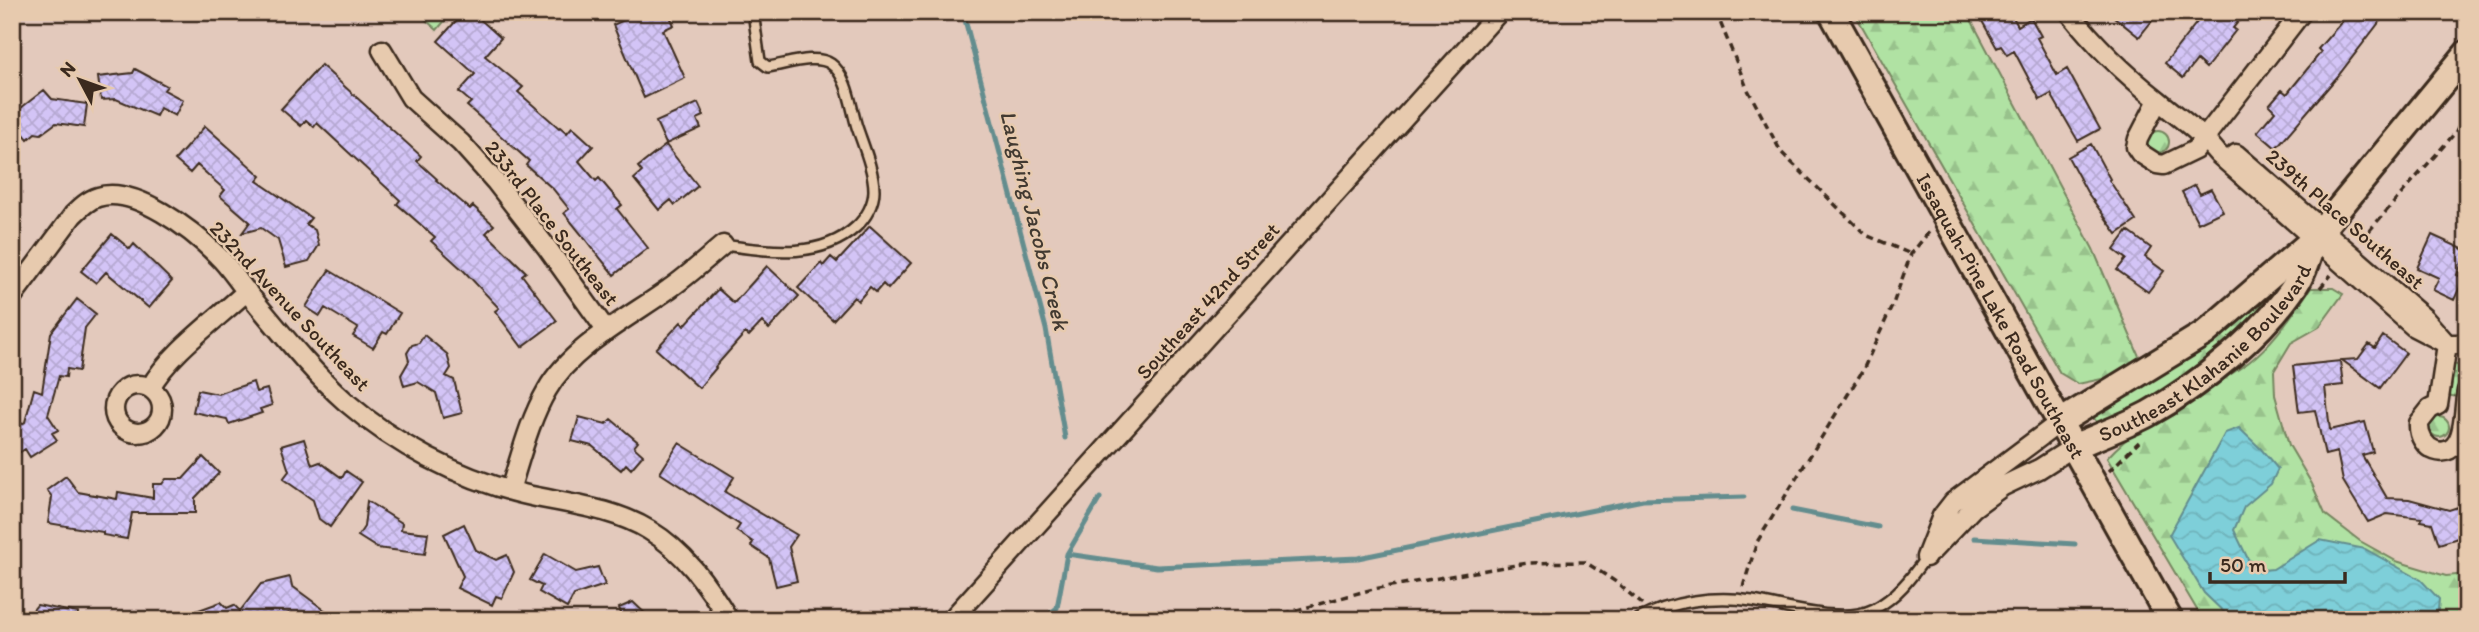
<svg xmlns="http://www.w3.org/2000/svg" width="2479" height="632" font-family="Itim,sans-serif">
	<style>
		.forest { fill: url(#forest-firs); stroke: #768660; stroke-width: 2 }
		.park { fill: url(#park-tufts); stroke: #768660; stroke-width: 2 }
		.water { fill: url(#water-waves); stroke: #638d8e; stroke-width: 2 }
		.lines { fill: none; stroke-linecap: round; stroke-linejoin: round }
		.stream { stroke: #638d8e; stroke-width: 5 }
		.building { fill: url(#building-cross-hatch); stroke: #3b2a1e; stroke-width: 2 }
		.lane-casing { stroke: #3b2a1e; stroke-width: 14 }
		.street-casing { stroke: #3b2a1e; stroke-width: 23 }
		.secondary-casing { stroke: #3b2a1e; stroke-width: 30 }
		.path { stroke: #3b2a1e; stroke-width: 3.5; stroke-dasharray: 7 5; stroke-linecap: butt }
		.lane { stroke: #e7caae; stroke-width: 9 }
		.street { stroke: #e7caae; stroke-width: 18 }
		.secondary { stroke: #e7caae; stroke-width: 24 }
		.labels { text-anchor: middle; stroke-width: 5; stroke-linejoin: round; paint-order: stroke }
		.street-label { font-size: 21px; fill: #3b2a1e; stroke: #e7caae }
		.water-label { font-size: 23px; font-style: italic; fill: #423a31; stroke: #e7caae }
	</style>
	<defs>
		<pattern id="forest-firs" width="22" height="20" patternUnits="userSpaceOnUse" patternTransform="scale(1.75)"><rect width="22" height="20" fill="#b0e2a3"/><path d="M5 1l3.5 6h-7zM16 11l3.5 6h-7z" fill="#98c28c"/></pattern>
		<pattern id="park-tufts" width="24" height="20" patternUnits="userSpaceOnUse" patternTransform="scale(1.75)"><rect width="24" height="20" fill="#b0e2a3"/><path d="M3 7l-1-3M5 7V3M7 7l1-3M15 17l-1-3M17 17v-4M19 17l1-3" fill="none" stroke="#98c28c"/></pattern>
		<pattern id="water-waves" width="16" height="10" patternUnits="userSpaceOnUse" patternTransform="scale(1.75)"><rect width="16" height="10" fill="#7ecfd9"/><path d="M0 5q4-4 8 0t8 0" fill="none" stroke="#6eb2ba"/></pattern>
		<pattern id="building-cross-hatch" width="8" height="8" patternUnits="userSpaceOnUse" patternTransform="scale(1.75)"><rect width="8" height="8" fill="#d3c4f6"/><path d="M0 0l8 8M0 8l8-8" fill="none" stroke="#b6a9d2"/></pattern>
	</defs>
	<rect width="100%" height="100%" fill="#e3c9bc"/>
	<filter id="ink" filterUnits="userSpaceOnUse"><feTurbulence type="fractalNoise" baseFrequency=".0143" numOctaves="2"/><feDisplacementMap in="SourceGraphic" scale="14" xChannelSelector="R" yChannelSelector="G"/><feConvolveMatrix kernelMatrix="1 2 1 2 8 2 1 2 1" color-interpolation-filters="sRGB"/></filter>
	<g filter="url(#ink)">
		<path class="forest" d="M1854 12H1967L2093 249 2145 370 2078 384 2060 373Z
			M2147 142a11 11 0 1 1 22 0a11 11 0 1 1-22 0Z
			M2282 276 2281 290 2215 360 2101 430 2094 418 2096 409Z
			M2311 288H2333L2343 294 2319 327 2291 343 2274 371 2275 395 2289 445 2312 484 2325 514 2360 541 2396 561 2446 576 2467 574V620H2203L2107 458C2144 416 2204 395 2249 362 2274 343 2293 313 2311 288Z
			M2452 364 2464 366 2458 397 2446 395Z
			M2429 427a10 10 0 1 1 20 0a10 10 0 1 1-20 0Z"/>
		<path class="park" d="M417 12H452L437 30Z"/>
		<path class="water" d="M2239 428 2261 449 2278 469 2271 484 2244 507 2234 530 2248 559 2262 570 2273 569 2320 540 2365 549 2421 580 2439 599 2437 620H2232L2204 593 2169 535 2225 433Z"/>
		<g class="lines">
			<path class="stream" d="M963 12 1046 329 1065 438
				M1792 510 1878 527
				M1974 538 2075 544
				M1067 554 1157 567 1358 558 1643 500 1744 497
				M1041 620 1057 608 1067 554 1100 498"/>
		</g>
		<path class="building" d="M464 12H472L501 38 485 56 523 87 518 92 559 128 560 127 567 133 572 127 593 146 579 161 596 181 599 178 622 205 617 209 648 248 614 275 564 213 569 209 553 189 526 165 529 161 467 106 471 102 459 92 475 74 438 41Z
			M641 12H668L674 25 663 30 685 78 644 98 613 25Z
			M1977 12H2010L2018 26 2031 18 2041 36 2037 38 2057 75 2067 69 2100 129 2078 141 2051 94 2040 100 2014 51 2007 55 2001 46 1997 48Z
			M2108 12H2159L2139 37Z
			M2205 12H2246L2233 28 2236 30 2206 68 2197 60 2183 78 2165 63Z
			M2350 12H2387L2338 76 2276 148 2257 132 2275 111 2269 105 2282 90 2287 94 2321 52 2318 49Z
			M321 65 421 156 417 161 437 179 436 180 470 209 473 206 494 225 486 233 526 272 522 275 557 321 522 347 495 311 499 308 464 271 431 241 435 237 397 204 400 200 317 123 314 127 306 120 301 126 281 109Z
			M135 69 167 86 164 90 183 100 175 116 160 108 156 116 116 99 101 100 98 77 133 73Z
			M44 90 52 99 87 104 84 127 56 123 41 134 35 133 28 139 12 119V115Z
			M698 103 704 116 697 119 701 128 666 144 656 122Z
			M205 126 261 176 257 181 311 218 306 224 315 230 319 245 309 261 286 267 278 240 261 228 242 233 250 222 220 196 225 190 197 165 190 173 175 160Z
			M2091 144 2110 179 2109 180 2136 221 2117 234 2087 192 2068 157Z
			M666 145 698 186 675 205 671 200 659 210 634 179 642 172 638 167Z
			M2195 185 2200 194 2211 189 2223 211 2198 223 2182 192Z
			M870 226 911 263 888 289 883 284 876 292 870 287 858 301 854 297 833 320 798 288 821 263 823 266 831 257 837 262Z
			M2128 231 2151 248 2145 257 2164 271 2148 292 2117 270 2126 259 2114 250Z
			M112 234 130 249 134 244 172 281 149 308 106 272 96 283 81 271Z
			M2432 235 2467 251 2457 275 2464 278 2454 300 2433 290 2439 278 2417 268Z
			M767 266 799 296 769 329 762 322 749 336 745 333 715 367 716 368 699 388 656 349 681 322 684 326 718 289 734 303Z
			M329 270 400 313 387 334 383 332 373 348 353 336 358 328 325 308 320 316 306 307Z
			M77 299 96 314 85 328 79 371 67 369 66 377 59 376 48 415 58 430 52 433 57 440 30 457 25 449 12 457V430L25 422 34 389 42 392 51 333Z
			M424 335 447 354 451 368 446 376 454 380 462 413 443 418 436 393 418 382 404 386 401 375 409 361 407 353 412 345 419 343Z
			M2383 336 2406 353 2380 388 2342 360 2358 359 2369 344 2375 348Z
			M2340 361 2343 385 2325 387 2330 430 2365 422 2373 452 2362 455 2387 498 2409 499 2449 510 2467 504V535L2439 544 2432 523 2421 521 2422 518 2387 514 2368 522 2343 481 2337 452 2325 455 2315 410 2299 412 2293 366Z
			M253 382 256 392 267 389 272 405 260 409 262 413 229 424 227 419 193 412 198 390 218 394Z
			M579 417 606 424 611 419 638 442 634 447 643 455 631 469 626 464 621 470 592 446 572 441Z
			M304 439 312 465 320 462 342 478 346 471 362 482 330 527 319 519 313 500 283 479 289 471 281 446Z
			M679 443 734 477 725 492 797 535 789 547 797 581 776 586 769 558 751 546 753 542 736 531 740 525 660 473Z
			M203 457 219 473 195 498V513H132L127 539 103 535V532L48 523 52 497 47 490 66 476 78 492 117 499 118 492 153 498V484H162L166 479H183Z
			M367 501 402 523 401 530 428 533 425 554 377 548 358 536 364 527Z
			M464 524 476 550 496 560 507 555 514 572 502 598 496 596 492 605 457 588 463 576 444 534Z
			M545 554 576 572 598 567 605 585 574 595 567 608 539 592 542 586 530 580Z
			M290 577 292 586 338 620H298L289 613 262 620H177V618L221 602 227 608 234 605 240 611 261 584Z
			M633 602 652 620H624L619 608Z
			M37 605 78 613 77 620H31L33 610Z"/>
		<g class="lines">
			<g class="lane-casing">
				<path id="lane" d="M723 245C768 251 820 260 856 227 866 218 874 204 874 190 874 171 863 145 857 127 851 108 848 76 831 64 816 53 785 65 768 67L760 61 753 12
					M1637 620C1670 601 1715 595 1752 601 1786 606 1842 625 1874 609 1897 597 1911 578 1926 557"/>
			</g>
			<g class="street-casing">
				<path id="street" d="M2069 12C2095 45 2125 74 2158 100 2179 118 2201 132 2218 154L2414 327 2447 344H2467
					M382 50 411 98 461 143 495 181 548 249 606 330
					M2158 100 2138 139 2136 147 2140 153 2157 164 2164 165 2195 150 2302 12
					M2236 154 2424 318 2447 344 2438 405 2430 409 2419 423C2417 451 2450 464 2460 436 2465 422 2464 405 2467 391
					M12 297 73 215C80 208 88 200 98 197 135 185 193 231 217 255 229 266 237 280 247 292 279 330 309 369 346 402 396 445 458 478 523 494 565 504 611 507 649 530 684 551 708 585 729 620
					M114 409a24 24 0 1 1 48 0a24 24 0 1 1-48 0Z
					M150 388C169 353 217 319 247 291
					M510 490C521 456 529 421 547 390 571 347 630 317 669 289 688 276 705 260 723 245
					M1931 552 1973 508 2003 486 2039 469 2075 446
					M1926 557 1942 516 1953 502 2060 422
					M951 620 1499 12"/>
			</g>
			<g class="secondary-casing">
				<g id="secondary">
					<path id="s1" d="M1831 12 2170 620"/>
					<path d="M2060 422 2205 333 2314 239 2467 53"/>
					<path id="s2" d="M2075 446C2099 436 2125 426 2148 414 2200 385 2264 333 2296 284 2305 271 2309 254 2314 239"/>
				</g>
			</g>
			<path class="path" d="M1716 12 1747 88 1781 152 1866 235 1911 254
				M2361 240 2455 133 2467 110
				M2320 288 2331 275
				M2109 471 2139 442
				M1743 587 1757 542 1863 370 1893 304 1911 254 1929 232
				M1261 620 1373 589 1528 563 1585 562 1616 582 1642 604"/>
			<use href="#lane" class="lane"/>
			<use href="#street" class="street"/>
			<use href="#secondary" class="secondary"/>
		</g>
	</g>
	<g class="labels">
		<g class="street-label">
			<text transform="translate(2345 219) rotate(41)" y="7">239th Place Southeast</text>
			<text transform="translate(552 223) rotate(52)" y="7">233rd Place Southeast</text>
			<text transform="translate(1208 301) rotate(-48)" y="7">Southeast 42nd Street</text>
			<text transform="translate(290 306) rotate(47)" y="7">232nd Avenue Southeast</text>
			<text dy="7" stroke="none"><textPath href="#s1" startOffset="348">Issaquah-Pine Lake Road Southeast</textPath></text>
			<text dy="7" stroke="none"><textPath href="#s2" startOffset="163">Southeast Klahanie Boulevard</textPath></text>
		</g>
		<g class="water-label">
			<text transform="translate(1035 220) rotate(76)" y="8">Laughing Jacobs Creek</text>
		</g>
	</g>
	<rect width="2479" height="632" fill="none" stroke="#e7caae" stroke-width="42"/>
	<rect x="21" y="21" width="2437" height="590" fill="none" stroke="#3b2a1e" stroke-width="2.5" filter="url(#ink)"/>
	<g transform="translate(80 80) rotate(311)" stroke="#e7caae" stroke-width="5" paint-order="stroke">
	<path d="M0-5L12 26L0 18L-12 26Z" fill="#3b2a1e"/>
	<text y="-10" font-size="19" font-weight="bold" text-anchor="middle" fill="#3b2a1e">N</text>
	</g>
	<path d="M2210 572v10h135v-10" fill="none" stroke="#3b2a1e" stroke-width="3.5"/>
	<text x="2220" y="572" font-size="21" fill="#3b2a1e" stroke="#e7caae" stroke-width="5" paint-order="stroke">50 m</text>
</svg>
